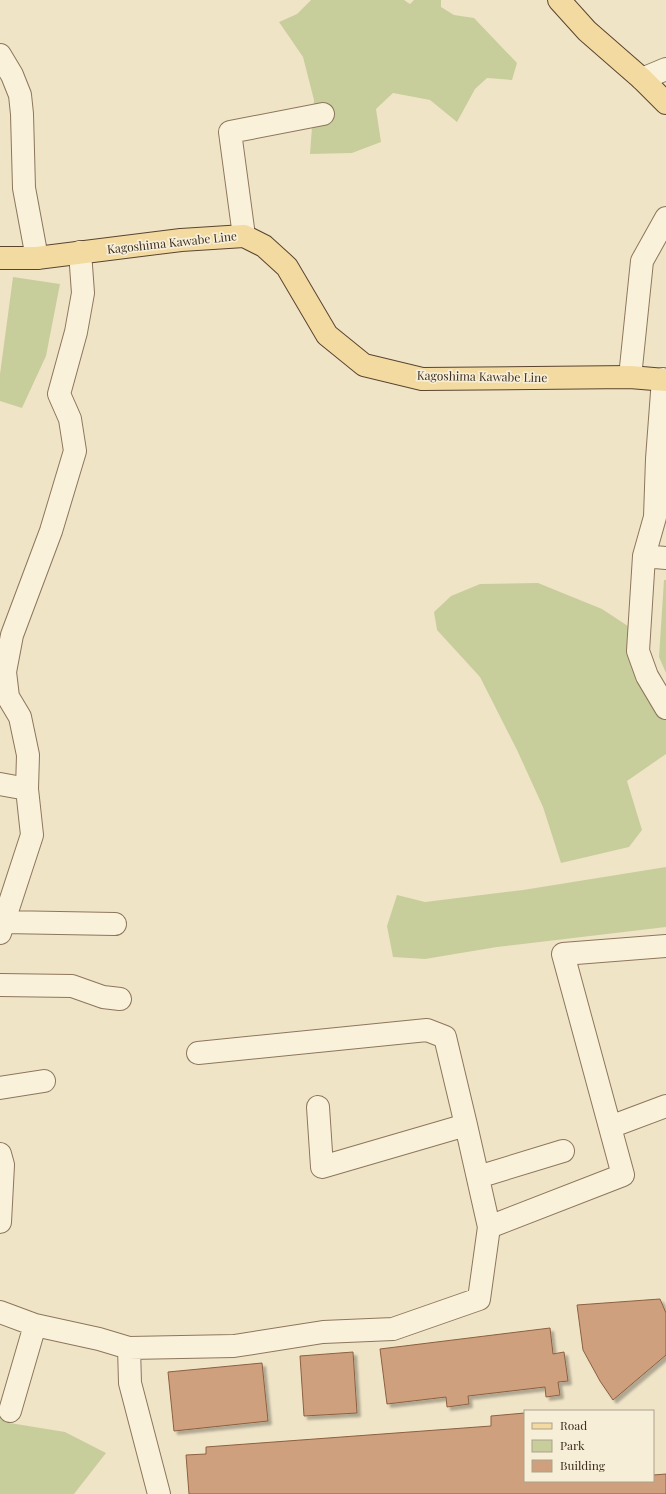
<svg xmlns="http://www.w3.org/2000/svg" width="666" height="1494" font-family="'Playfair Display',serif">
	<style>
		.green { fill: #c8ce9b }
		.building { fill: #cea07d; stroke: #8c6041; filter: url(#shadow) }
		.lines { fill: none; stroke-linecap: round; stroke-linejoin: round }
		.minor-casing { stroke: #8c765c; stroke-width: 24 }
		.major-casing { stroke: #5a4430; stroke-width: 24 }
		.minor { stroke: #faf1db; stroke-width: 22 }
		.major { stroke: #f2daa0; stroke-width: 22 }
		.labels { text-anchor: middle; stroke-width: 3.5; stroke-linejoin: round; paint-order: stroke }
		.street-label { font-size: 12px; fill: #3c2e20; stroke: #f7eed7 }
	</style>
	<defs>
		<filter id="shadow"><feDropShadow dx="3.5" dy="3.5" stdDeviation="1" flood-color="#0004"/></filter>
	</defs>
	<rect width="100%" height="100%" fill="#f0e4c7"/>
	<path class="green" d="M311 0H404L410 4 414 0H441V7L454 15 474 18 517 63 512 80 487 78 475 89 457 122 430 100 393 93 376 109 381 142 352 153 310 154 314 100 303 57 279 22 297 14Z
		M13 277 60 284 46 356 22 408 0 401V374Z
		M664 580H666V673L659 657Z
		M538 583 602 609 634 630 666 711V754L627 781 642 830 629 847 561 863 543 807 517 750 480 677 437 630 434 612 451 596 480 584Z
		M666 867V927L497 947 425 959 393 957 387 926 397 895 425 902 523 890Z
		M0 1413 10 1423 65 1432 106 1453 74 1494H0Z"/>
	<path class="building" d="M660 1299 666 1313V1355L613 1400 600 1381 583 1350 577 1305Z
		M550 1328 553 1354 564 1352 568 1381 558 1382 560 1395 546 1397 545 1387 468 1396 469 1404 447 1407 446 1397 387 1404 380 1349Z
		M353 1352 357 1413 304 1416 300 1356Z
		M262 1363 268 1421 174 1431 168 1372Z
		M525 1413V1481H653V1475L666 1474V1494H189L186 1455 206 1454V1447L491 1426V1416Z"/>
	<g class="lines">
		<g class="minor-casing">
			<path id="minor" d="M0 55 12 75 20 95 22 114 24 188 37 258
				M642 79 666 69
				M244 236 230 132 323 114
				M630 377 642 261 666 218
				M663 379 657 459 655 517 644 556 666 558
				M644 556 638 651 647 676 666 708
				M0 784 27 789 32 835 0 933
				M27 789 28 755 20 717 8 697 5 672 12 635 51 531 75 451 70 419 59 394 76 332 83 293 80 252
				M4 922 115 924
				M0 985 72 986 103 997 120 999
				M198 1053 427 1030 445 1037 466 1125 489 1227
				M0 1088 44 1081
				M318 1107 322 1167 466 1125
				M610 1127 666 1106
				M0 1154 3 1165 0 1222
				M478 1177 563 1151
				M0 1312 35 1325 99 1339 129 1348 234 1346 323 1332 393 1329 479 1299 489 1227 623 1175 563 954 666 946
				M129 1348 130 1383 159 1494
				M10 1411 35 1325"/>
		</g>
		<g class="major-casing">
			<path id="major" d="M559 0 587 31 642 79 666 103
				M0 258H37L181 240 244 236 264 246 287 267 327 335 364 365 422 379 630 377 666 380"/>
		</g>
		<use href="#minor" class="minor"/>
		<use href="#major" class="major"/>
	</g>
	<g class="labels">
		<g class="street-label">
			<text transform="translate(172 243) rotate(-6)" y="4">Kagoshima Kawabe Line</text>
			<text transform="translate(482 377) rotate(1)" y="4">Kagoshima Kawabe Line</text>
		</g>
	</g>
	<rect x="524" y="1410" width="130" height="72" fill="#f7eed7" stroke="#aca18e"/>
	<rect x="532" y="1423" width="20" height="6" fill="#f2daa0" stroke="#aca18e"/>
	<text x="560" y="1430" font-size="12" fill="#3c2e20">Road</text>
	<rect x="532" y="1440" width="20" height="12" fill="#c8ce9b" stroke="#aca18e"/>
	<text x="560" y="1450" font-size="12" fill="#3c2e20">Park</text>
	<rect x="532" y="1460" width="20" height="12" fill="#cea07d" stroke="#aca18e"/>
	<text x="560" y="1470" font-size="12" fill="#3c2e20">Building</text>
</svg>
